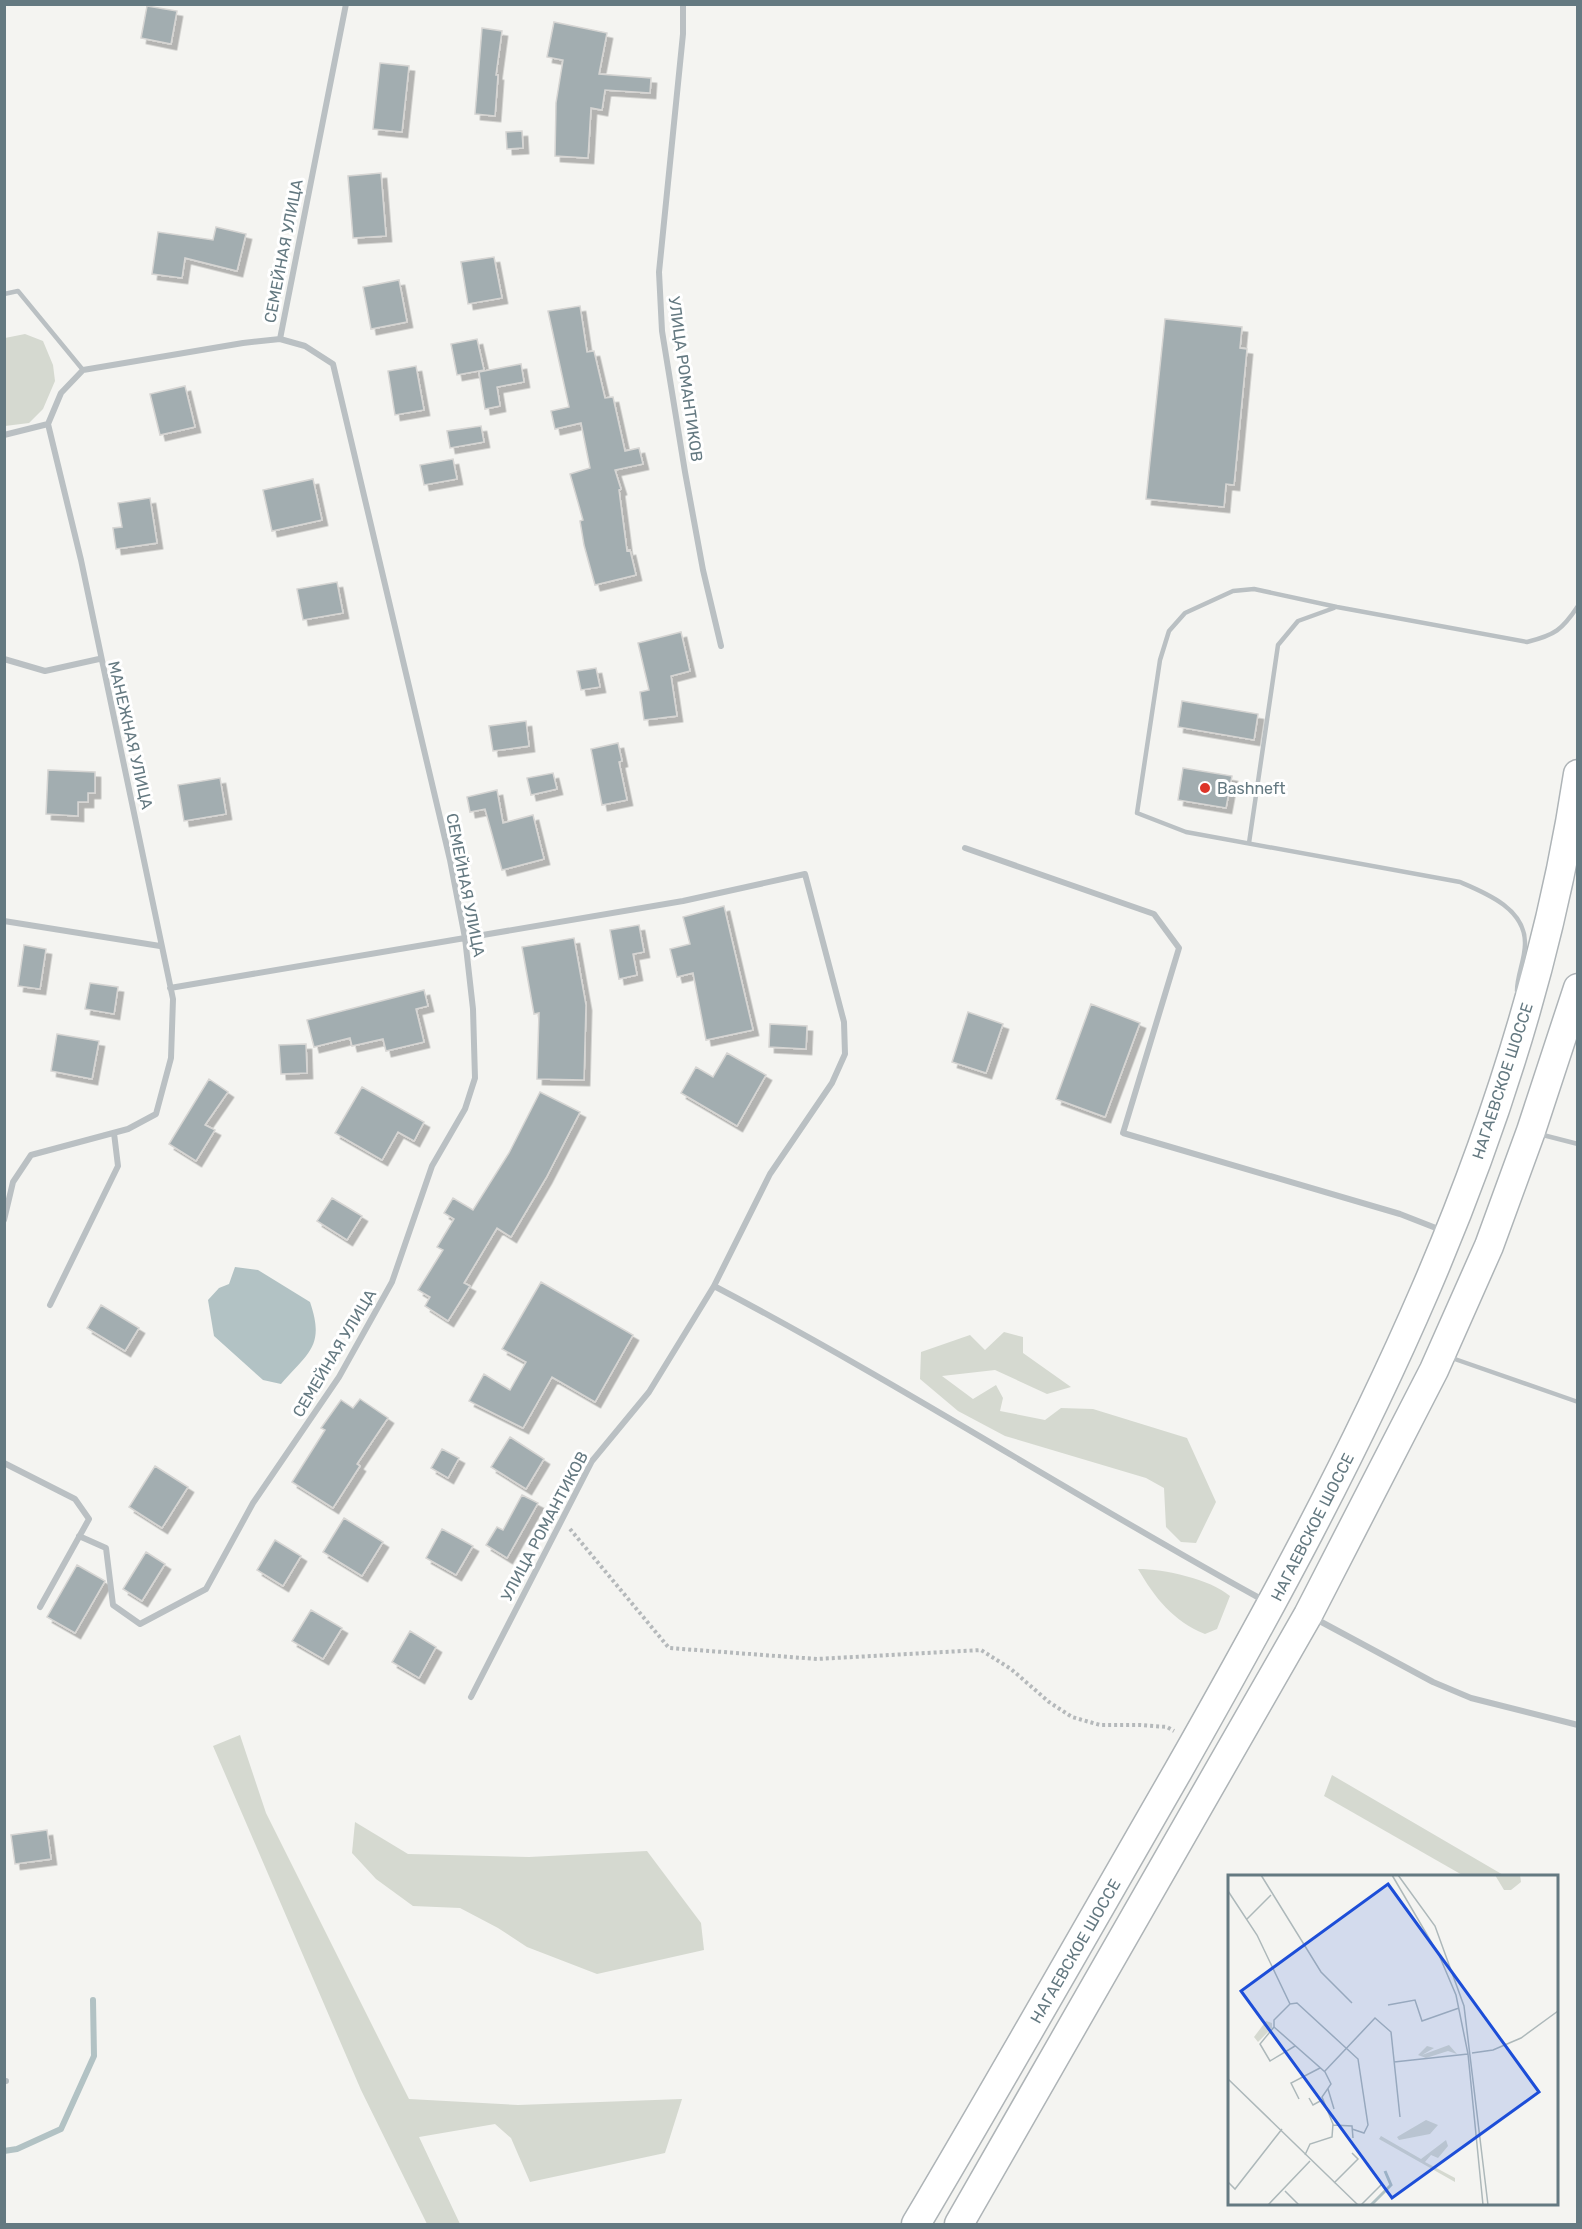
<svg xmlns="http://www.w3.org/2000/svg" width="1582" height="2229" font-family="Rubik,sans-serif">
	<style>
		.green { fill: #d5d9d0 }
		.water { fill: #b2c2c4 }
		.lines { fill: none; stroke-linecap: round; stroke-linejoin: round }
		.stream { stroke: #b2c2c4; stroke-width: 6 }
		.building { fill: #a2adb0; stroke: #d6d5d3; stroke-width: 1.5; filter: url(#shadow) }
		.primary-casing { stroke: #aeb4b7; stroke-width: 31 }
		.path { stroke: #b5b9bb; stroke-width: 4; stroke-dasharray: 3 3; stroke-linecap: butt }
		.service { stroke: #bac0c3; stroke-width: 4.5 }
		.minor { stroke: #bac0c3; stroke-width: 6 }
		.primary { stroke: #fff; stroke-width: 28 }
		.poi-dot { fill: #dd3428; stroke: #fff; stroke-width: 2 }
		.labels { text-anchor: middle; stroke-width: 6; stroke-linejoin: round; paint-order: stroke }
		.street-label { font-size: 16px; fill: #647981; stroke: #fff }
		.poi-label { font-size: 16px; fill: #647981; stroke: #fff; text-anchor: start }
		.inset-river { fill: none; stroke: #b2c2c4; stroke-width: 3 }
		.inset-road { fill: none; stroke: #adb8ba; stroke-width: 1.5 }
		.view { fill: #1d4ed8; fill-opacity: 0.15; stroke: #1d4ed8; stroke-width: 3 }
		.inset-edge { fill: none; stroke: #647981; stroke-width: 3 }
	</style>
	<defs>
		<filter id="shadow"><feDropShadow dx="5.5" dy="5.5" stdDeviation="0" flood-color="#0004"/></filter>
	</defs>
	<rect width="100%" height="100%" fill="#f4f4f1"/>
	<path class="green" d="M25 334 43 341 53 365 55 381 43 409 29 423 5 426V338Z
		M1004 1332 1023 1337V1353L1071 1387 1047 1394 995 1370 942 1376 973 1399 996 1385 1003 1398 1000 1411 1045 1420 1061 1408 1093 1409 1187 1438 1216 1502 1196 1543 1181 1542 1166 1527 1164 1488 1146 1478 1005 1436 958 1411 920 1379 921 1352 970 1335 985 1350Z
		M1138 1569C1164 1569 1210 1579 1230 1596L1217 1629 1205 1634C1173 1621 1155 1598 1138 1569Z
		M240 1735 266 1813 409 2099 518 2105 682 2099 665 2153 530 2182 511 2138 495 2124 419 2137 460 2224H427L361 2090 213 1746Z
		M1332 1775 1505 1876H1464L1324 1796Z
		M355 1822 408 1854 529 1857 647 1851 701 1923 704 1950 597 1974 527 1947 498 1928 460 1908 413 1906 376 1879 352 1853Z"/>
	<path class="water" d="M235 1267 258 1270 310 1302C325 1346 309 1352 281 1384L263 1380 214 1336 208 1300 219 1288 229 1284Z"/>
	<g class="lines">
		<path class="stream" d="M4 2151 17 2149 61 2129 94 2056 93 2000"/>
	</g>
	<path class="building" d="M147 6 177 11 171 44 141 38Z
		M554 22 607 33 599 74 651 78 650 93 605 90 602 110 591 108 588 158 555 156 556 103 563 60 547 57Z
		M482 28 502 31 496 75H498L495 116 475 114Z
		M380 63 409 66 402 132 373 129Z
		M522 131 523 148 507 149 506 132Z
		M381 173 386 236 353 238 348 176Z
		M216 227 246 234 237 271 185 258 182 278 152 274 158 232 213 240Z
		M494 257 502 298 468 304 461 262Z
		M399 280 407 322 371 329 363 287Z
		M580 306 587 352 594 351 605 398 613 397 625 451 639 448 643 464 615 470 621 489 619 490 627 551 630 550 636 575 595 585 584 545 580 521 583 520 570 474 590 468 581 423 555 429 551 411 569 407 548 311Z
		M1165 319 1242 327 1240 348 1247 349 1234 485 1226 484 1224 507 1146 499Z
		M477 339 484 370 457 375 451 344Z
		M521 364 524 382 497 387 500 406 485 409 479 372Z
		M416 366 424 410 395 415 388 371Z
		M185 386 195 427 160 435 150 394Z
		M481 426 484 442 450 448 447 431Z
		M453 459 457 479 424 485 420 465Z
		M313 479 322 520 272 531 263 490Z
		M150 498 157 543 116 549 113 528 122 527 118 503Z
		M337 582 343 613 303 620 297 589Z
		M681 632 690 671 671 676 677 716 644 720 640 692 649 690 638 643Z
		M596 668 600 687 581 690 577 671Z
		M1182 701 1258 714 1254 740 1178 727Z
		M526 721 529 746 493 751 489 726Z
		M618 743 622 761 619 762 627 800 602 805 591 749Z
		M1183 768 1232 776 1226 808 1178 800Z
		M48 770 95 772V793H88V802H78V816L46 814Z
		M553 773 557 789 531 795 527 778Z
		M220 778 226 814 184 821 178 785Z
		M497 790 503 823 533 815 544 859 502 870 485 809 470 812 467 797Z
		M724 906 753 1030 706 1040 693 973 677 977 670 949 690 944 683 917Z
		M639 925 644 952 633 954 637 975 619 979 610 930Z
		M574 938 586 1005 584 1080 537 1079 539 1013 534 1014 522 947Z
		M24 945 46 949 40 989 18 986Z
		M90 983 118 987 114 1014 85 1009Z
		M424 990 428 1006 416 1009 424 1042 386 1051 383 1039 352 1046 350 1038 314 1047 307 1020Z
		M1091 1004 1140 1023 1105 1117 1056 1099Z
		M968 1012 1003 1024 986 1073 952 1062Z
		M770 1024 807 1026 806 1049 769 1047Z
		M57 1034 99 1041 92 1079 51 1071Z
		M306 1044 307 1073 281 1074 279 1045Z
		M727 1053 766 1075 737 1126 681 1093 696 1067 713 1077Z
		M209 1079 228 1092 205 1125 215 1130 196 1161 169 1144Z
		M362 1087 424 1122 414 1141 398 1132 382 1160 335 1133Z
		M540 1092 580 1112 546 1178 511 1237 497 1228 464 1283 470 1286 448 1321 425 1306 430 1297 418 1290 443 1250 437 1247 454 1219 444 1213 453 1198 473 1210 509 1153Z
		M332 1198 362 1216 347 1240 317 1221Z
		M541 1282 633 1335 595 1402 552 1377 523 1428 469 1401 484 1374 510 1390 526 1362 502 1349Z
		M101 1305 139 1328 125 1351 87 1328Z
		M360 1399 388 1418 357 1464 360 1466 333 1508 292 1482 325 1430 321 1428 341 1400 353 1408Z
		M510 1437 544 1459 526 1489 491 1467Z
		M442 1449 459 1458 448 1478 431 1468Z
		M155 1466 188 1487 162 1528 129 1507Z
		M522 1495 538 1503 507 1558 486 1545 497 1527 503 1530Z
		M344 1518 383 1542 362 1576 323 1552Z
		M442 1529 473 1546 456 1575 426 1558Z
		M275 1540 301 1556 283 1586 257 1570Z
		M146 1552 165 1564 142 1601 123 1589Z
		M77 1565 105 1581 75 1633 47 1617Z
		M311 1610 342 1628 323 1659 292 1641Z
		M410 1631 436 1647 419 1678 392 1662Z
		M47 1830 51 1859 15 1864 11 1835Z"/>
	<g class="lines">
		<g class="primary-casing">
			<path id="primary" d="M916 2224C1005 2074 1091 1922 1178 1771 1358 1454 1523 1140 1578 774
				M959 2224 1308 1615 1434 1370 1489 1246 1531 1131 1578 988"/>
		</g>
		<path class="path" d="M570 1529 669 1648 817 1659 981 1650 1011 1669 1049 1702 1072 1717 1100 1725H1141L1167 1727 1174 1731"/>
		<path class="service" d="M4 294 18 291 83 370
			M1249 843 1278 645 1298 621 1334 608
			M1517 991C1517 975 1525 960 1525 944 1526 909 1486 893 1460 882L1186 832 1137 813 1160 660 1169 631 1185 613 1233 591 1254 589 1337 607 1527 642C1555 635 1562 630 1578 606
			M1539 1134 1578 1144
			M1449 1357 1578 1402"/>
		<path class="minor" d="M683 4V34L659 272 662 331 685 472 703 570 721 646
			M4 435 48 424
			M4 659 45 671 99 659
			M965 848 1154 914 1179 948 1123 1133 1400 1214 1441 1230
			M4 921 160 946
			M170 988 683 901 805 874 844 1022 845 1054 832 1083 770 1174 714 1286 649 1392 592 1461 471 1697
			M4 1220 13 1182 31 1155 128 1129 156 1114 171 1058 173 999 81 560 48 424 61 393 83 370 243 343 280 339
			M714 1286C901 1384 1078 1499 1263 1600
			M50 1305 118 1166 114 1133
			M4 1463 75 1499 89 1519 40 1607
			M79 1536 106 1548 113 1605 140 1624 206 1589 253 1503 339 1377 392 1282 432 1166 465 1109 475 1078 473 1009 465 938 450 860 333 364 305 346 280 339 346 4
			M1314 1618 1433 1682 1471 1698 1578 1725
			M4 2081H6"/>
		<use href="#primary" class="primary"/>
	</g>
	<circle class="poi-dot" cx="1205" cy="788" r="6"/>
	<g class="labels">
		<g class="street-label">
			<text transform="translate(283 251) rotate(-79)" y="6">СЕМЕЙНАЯ УЛИЦА</text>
			<text transform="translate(686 379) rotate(82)" y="6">УЛИЦА РОМАНТИКОВ</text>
			<text transform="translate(131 735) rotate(77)" y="6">МАНЕЖНАЯ УЛИЦА</text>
			<text transform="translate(466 885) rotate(79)" y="6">СЕМЕЙНАЯ УЛИЦА</text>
			<text transform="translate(1502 1081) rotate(-72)" y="6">НАГАЕВСКОЕ ШОССЕ</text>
			<text transform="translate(334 1353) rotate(-59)" y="6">СЕМЕЙНАЯ УЛИЦА</text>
			<text transform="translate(544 1526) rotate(-62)" y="6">УЛИЦА РОМАНТИКОВ</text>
			<text transform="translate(1312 1527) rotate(-63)" y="6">НАГАЕВСКОЕ ШОССЕ</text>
			<text transform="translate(1075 1951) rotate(-60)" y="6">НАГАЕВСКОЕ ШОССЕ</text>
		</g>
		<g class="poi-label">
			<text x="1217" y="794">Bashneft</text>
		</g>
	</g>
	<g transform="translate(1228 1875)">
		<rect width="330" height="330" fill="#f4f4f1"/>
		<path d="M267 0H292L293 7 283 15H276ZM38 146 44 148V153L30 167 26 162ZM221 170 229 179 220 176 198 183 190 180 199 171 206 173 194 180ZM198 245 210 250 202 259 171 265 169 262ZM153 261 193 284 218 265 220 271 210 283 203 280 197 287 227 303V307L151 264Z" fill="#d5d9d0"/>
		<path class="inset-river" d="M143 330 163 310 157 296"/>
		<path class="inset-road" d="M33 0 93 97 124 128M164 0 211 80 228 120 240 179 255 330M170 0 207 51 236 131 260 330M0 16 29 60 62 129 69 128 130 184 140 250 136 258 124 254M19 44 43 20M62 129 46 145V152L97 197 103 209 94 222 105 249 104 262 82 269 77 280M160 130 187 125 194 146 231 133M46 152 32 169 42 186 67 171M244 178 265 175 293 163 330 136M166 187 240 179M96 197 147 143 163 157 172 242M0 204 130 330M100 214 106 234M81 223 85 230 94 225M71 224 63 208 92 193M105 250 124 251 125 263M0 307 7 314 54 254M106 308 130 284 124 278M57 316 71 330M40 330 82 286M133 330 154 309"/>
		<path class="view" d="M160 9 311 217 164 323 13 116Z"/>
		<rect width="330" height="330" class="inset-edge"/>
	</g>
	<rect width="1582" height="2229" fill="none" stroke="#647981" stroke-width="12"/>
</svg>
